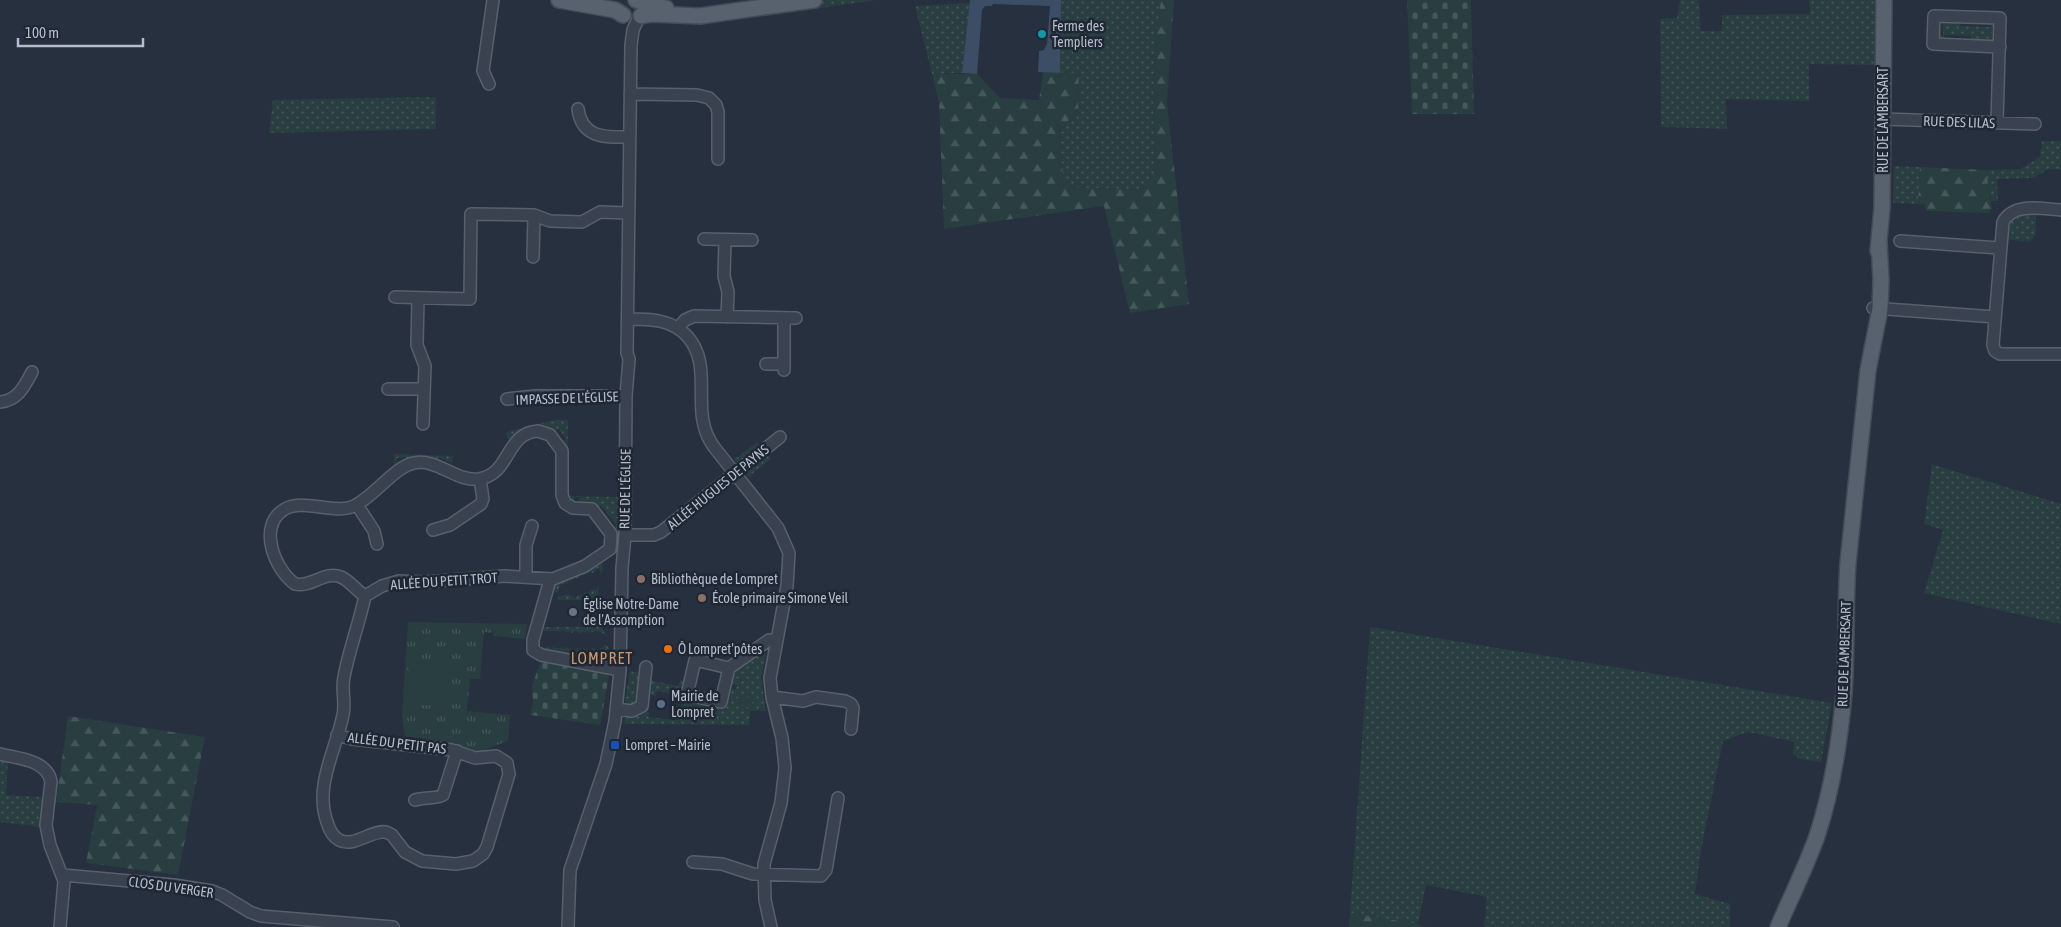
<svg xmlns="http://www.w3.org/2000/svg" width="2061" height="927" font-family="'Asap Condensed',sans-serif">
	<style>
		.grass { fill: url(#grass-dots) }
		.forest { fill: url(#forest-firs) }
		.cemetery { fill: url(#cemetery-stones) }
		.park { fill: url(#park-tufts) }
		.garden { fill: #293e40 }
		.water { fill: #3c4d66 }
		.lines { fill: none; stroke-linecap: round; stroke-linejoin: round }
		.minor-casing { stroke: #57606c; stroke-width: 14 }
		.major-casing { stroke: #434b57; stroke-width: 18 }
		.minor { stroke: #39424e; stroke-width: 11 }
		.major { stroke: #58616e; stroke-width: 15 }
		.culture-dot { fill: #0f9aa8; stroke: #1e2733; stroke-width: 2 }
		.education-dot { fill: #8d6e63; stroke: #1e2733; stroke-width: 2 }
		.worship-dot { fill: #6b7280; stroke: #1e2733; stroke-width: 2 }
		.food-dot { fill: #e8710a; stroke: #1e2733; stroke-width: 2 }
		.service-dot { fill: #5c6f8a; stroke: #1e2733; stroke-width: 2 }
		.transit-dot { fill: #1a4fb4; stroke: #1e2733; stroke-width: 2 }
		.labels { text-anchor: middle; stroke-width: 5; stroke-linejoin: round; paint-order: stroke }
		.poi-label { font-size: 14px; fill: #b6bdc9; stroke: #1e2733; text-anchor: start }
		.street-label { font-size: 14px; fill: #b6bdc9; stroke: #1e2733 }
		.quarter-label { font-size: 16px; letter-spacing: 1px; fill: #d09769; stroke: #1e2733 }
	</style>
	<defs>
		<pattern id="grass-dots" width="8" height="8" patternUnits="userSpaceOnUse" patternTransform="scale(1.25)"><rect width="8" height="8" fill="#293e40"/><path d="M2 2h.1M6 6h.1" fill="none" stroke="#46585a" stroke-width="1.8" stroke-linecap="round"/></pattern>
		<pattern id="forest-firs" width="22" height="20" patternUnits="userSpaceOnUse" patternTransform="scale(1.25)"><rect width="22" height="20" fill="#293e40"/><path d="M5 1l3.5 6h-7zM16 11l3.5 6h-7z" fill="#46585a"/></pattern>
		<pattern id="cemetery-stones" width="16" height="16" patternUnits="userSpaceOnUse" patternTransform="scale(1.25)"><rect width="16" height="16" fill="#293e40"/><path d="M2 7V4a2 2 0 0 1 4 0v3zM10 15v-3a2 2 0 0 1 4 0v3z" fill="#46585a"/></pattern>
		<pattern id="park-tufts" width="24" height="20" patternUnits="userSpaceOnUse" patternTransform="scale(1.25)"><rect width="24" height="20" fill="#293e40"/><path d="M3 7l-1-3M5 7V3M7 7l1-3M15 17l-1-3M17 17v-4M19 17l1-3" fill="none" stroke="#46585a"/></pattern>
	</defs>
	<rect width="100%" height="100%" fill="#26303e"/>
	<path class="grass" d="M786 0H876L787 13Z
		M1061 0H1161L1157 28 1153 105 1155 172 1143 190 1064 187 1059 132 1078 109 1079 73H1060Z
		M1680 0H1699L1701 31H1722V15L1810 14 1809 0H1877L1876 65 1809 64V101L1726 99 1727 129 1661 127 1660 19 1677 18Z
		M970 3 962 73 932 74 915 6Z
		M1940 19 1960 20V26L1991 27V21H1993V27L1998 28H1992V41H1997L1971 42V36L1944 35 1943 41H1938L1937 35H1943V22H1938Z
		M436 97V129L269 133 273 100Z
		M2042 141H2061V170L2048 169 2034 178 1997 179 1998 201H1991L1986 170 2020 169 2040 157Z
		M1894 166 1920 167 1918 204 1893 203Z
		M2020 213 2036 214V234L2030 242 2004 239 2008 221Z
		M555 420H568L567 496 619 497 618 531 614 530 612 528 616 525 601 505 597 508 590 503 579 502V497H575L574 502 567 498 561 443 566 439 559 429 554 432 543 428 501 455 509 440 506 433 509 431Z
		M757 442 762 448 743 463 736 462 734 458 738 457Z
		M766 453 771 459 752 474 750 478 747 475V468Z
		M394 454 454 456 449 468 450 462 438 457 436 462H406V457L397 458 396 468 394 470Z
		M1932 464 2061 504V624L1924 593 1943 530 1924 524Z
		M602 561 603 570 599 576 601 570 598 568 593 573 590 572 588 574 586 573 584 576 582 575 576 579 574 578 572 581 569 580 568 583 561 584 558 592 552 593V585Z
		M598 586V600H558V597L566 594 576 598 578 595H584L585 592 588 593 594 589 597 590Z
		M544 627H602L607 637 600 631 598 633 596 631 589 633 587 631 585 633 583 631 581 633 575 631 572 633 570 631 568 633 562 630 560 632 558 631H544Z
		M1370 627 1832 703 1821 762 1800 759 1793 754 1794 742 1748 732 1723 741 1702 845 1695 894 1730 904V927H1484L1487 897 1426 885 1418 924 1350 913Z
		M606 644 612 653V663L540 649V646L546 649 549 647 551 649 553 647 559 649 561 647 564 649 566 647 568 649 571 648 573 650 580 648 582 650 584 648 586 650 593 648 599 650Z
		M762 651 766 655 761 677 766 711H750L749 725 624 724 625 718 644 707 645 711 649 712 648 717 675 720 676 717 682 718 684 709H681V705L687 702 719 708 729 701 731 689H736L737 685 732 684 735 672 733 670Z
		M630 671 642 673 638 705 624 707Z
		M648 680 678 686 680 680 684 681 682 692 684 694 672 701 673 694 657 691 656 696 647 694Z
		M0 758 8 761 6 795 43 797 41 827 0 822Z"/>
	<path class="forest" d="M1161 0H1174L1167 102 1189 304 1130 313 1104 206 944 229 939 103 932 74H977L1000 98 1039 100 1043 72 1079 73 1078 109 1059 132 1064 187 1142 190 1155 171 1153 105 1157 28Z
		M1920 167 1986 170 1992 209 1988 213 1926 211 1925 204H1918Z
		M68 716 205 737 178 875 86 863 97 805 56 802Z
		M1350 913 1418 924 1425 927H1349Z"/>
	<path class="cemetery" d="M1407 0H1471L1474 114H1412Z
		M541 660 606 673 609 676 600 725 530 715 533 703 532 686Z"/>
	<path class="park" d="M408 622 527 624 525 639 493 636V633L484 632 480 679H470L467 711 510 715 508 741 481 751H472L405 738 402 715Z
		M704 709 717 712 716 720 703 717Z"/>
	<path class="garden" d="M409 660 450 663 447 706 406 704Z
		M738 696 753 698 752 708 737 706Z"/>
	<path class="water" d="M970 0H1061L1060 73 1038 72 1039 51 1044 50 1047 44 1050 6 993 4 992 6H985L982 10 977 74 962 73Z"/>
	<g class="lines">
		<g class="minor-casing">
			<path id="minor" d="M489 84 483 71 493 0
				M630 94 697 95 709 98 716 105 718 112V159
				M578 109C582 139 606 137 630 137
				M1883 119 2035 124
				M1997 123 2000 18 1934 16 1933 44 2000 47
				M2061 210C2042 209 2014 202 2003 222L1993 345 1995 351 2000 354H2061
				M704 239 752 240
				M725 240 724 276 728 292 727 317
				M1900 241 1999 248
				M533 257 534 215
				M395 297 470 299 471 214 534 215 550 221 582 222 600 212 628 213
				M418 298 417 345 425 366 423 424
				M1873 308 1995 317
				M628 319C650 319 672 319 688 337 715 369 688 412 714 447L778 528 789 553 787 586 770 678 772 697 782 738 785 768 781 803 764 864 765 900 771 927
				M678 328 685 320 694 316 796 318
				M766 364H784
				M784 370V318
				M388 389H424
				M507 399 535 396H626
				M0 402C18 400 24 387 32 372
				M538 431 550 435 562 451V495L565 503 573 508 592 509 611 534 610 549 585 566 553 579 505 576 425 582 399 581 382 586 365 596C357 591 350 581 341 577 325 570 311 588 295 584 274 569 257 525 285 509 304 498 337 516 356 505 375 495 396 466 414 463 437 458 456 482 479 479 511 474 505 433 538 431Z
				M357 505 374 531 377 544
				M433 530 450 525 481 504 483 499 480 479
				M625 535H654L661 532 780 437
				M526 577V545L532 526
				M550 580 533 640V650L541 655 620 670
				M729 668 695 660 687 695 721 702 729 668 769 640 776 641
				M772 697 803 701 816 697 845 701 851 704 853 708 851 729
				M616 709 632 711 642 706 646 667
				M337 735 352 739 452 750 475 758 496 756 507 763 509 774 487 847 483 854 473 861 456 864 422 861 405 852 392 835 386 832C371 830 354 848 339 840 332 836 329 829 327 822 314 786 336 750 343 715 346 702 341 690 344 677 349 650 359 624 365 596
				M0 754C17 758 48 760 51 782L46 825 50 845 64 881 60 927
				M415 800C424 797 437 799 443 795L457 751
				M693 862 722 864 753 874 821 876 826 870 838 798
				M63 875 174 885 212 891 222 895 250 912 261 916 393 927
				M568 927 570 870 606 764 615 721 620 670 622 568 625 535 626 396 629 359 627 353 631 45 633 30 638 19"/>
		</g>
		<g class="major-casing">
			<path id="major" d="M559 0 615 10 623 15
				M636 0 650 5 666 8
				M641 16 651 14 700 16 814 0
				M1878 251 1882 208 1884 0
				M1778 927C1791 897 1806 867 1817 836 1832 790 1840 741 1844 693 1847 650 1845 607 1848 563L1868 370 1880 309 1881 280 1879 241"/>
		</g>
		<use href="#minor" class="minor"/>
		<use href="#major" class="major"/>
	</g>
	<circle class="culture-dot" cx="1042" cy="34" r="5"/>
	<g class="education-dot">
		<circle cx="641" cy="579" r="5"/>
		<circle cx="702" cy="598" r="5"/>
	</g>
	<circle class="worship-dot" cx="573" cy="612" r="5"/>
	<circle class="food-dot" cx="668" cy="649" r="5"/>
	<circle class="service-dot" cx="661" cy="704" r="5"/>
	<rect class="transit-dot" x="610" y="740" width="10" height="10" rx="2.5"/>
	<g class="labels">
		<g class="poi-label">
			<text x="1052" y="31">Ferme des<tspan x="1052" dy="16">Templiers</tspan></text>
			<text x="651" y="584">Bibliothèque de Lompret</text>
			<text x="712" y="603">École primaire Simone Veil</text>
			<text x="583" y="609">Église Notre-Dame<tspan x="583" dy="16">de l'Assomption</tspan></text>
			<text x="678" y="654">Ô Lompret’pôtes</text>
			<text x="671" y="701">Mairie de<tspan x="671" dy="16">Lompret</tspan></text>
			<text x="625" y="750">Lompret – Mairie</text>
		</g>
		<g class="street-label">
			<text transform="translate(1883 120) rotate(-90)" y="5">RUE DE LAMBERSART</text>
			<text transform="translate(1959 122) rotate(2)" y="5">RUE DES LILAS</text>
			<text transform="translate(567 398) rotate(-2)" y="5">IMPASSE DE L'ÉGLISE</text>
			<text transform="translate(718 487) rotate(-39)" y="5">ALLÉE HUGUES DE PAYNS</text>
			<text transform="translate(625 489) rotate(-89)" y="5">RUE DE L'ÉGLISE</text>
			<text transform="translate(444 581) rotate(-4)" y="5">ALLÉE DU PETIT TROT</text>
			<text transform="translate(1844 654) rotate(-88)" y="5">RUE DE LAMBERSART</text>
			<text transform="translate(397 743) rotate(7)" y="5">ALLÉE DU PETIT PAS</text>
			<text transform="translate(171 887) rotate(8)" y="5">CLOS DU VERGER</text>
		</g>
		<g class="quarter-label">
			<text x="602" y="664">LOMPRET</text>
		</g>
	</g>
	<path d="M18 38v8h125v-8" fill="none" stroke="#b6bdc9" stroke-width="2.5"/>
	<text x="25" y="38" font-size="15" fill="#b6bdc9" stroke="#1e2733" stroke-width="4" paint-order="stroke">100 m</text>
</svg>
